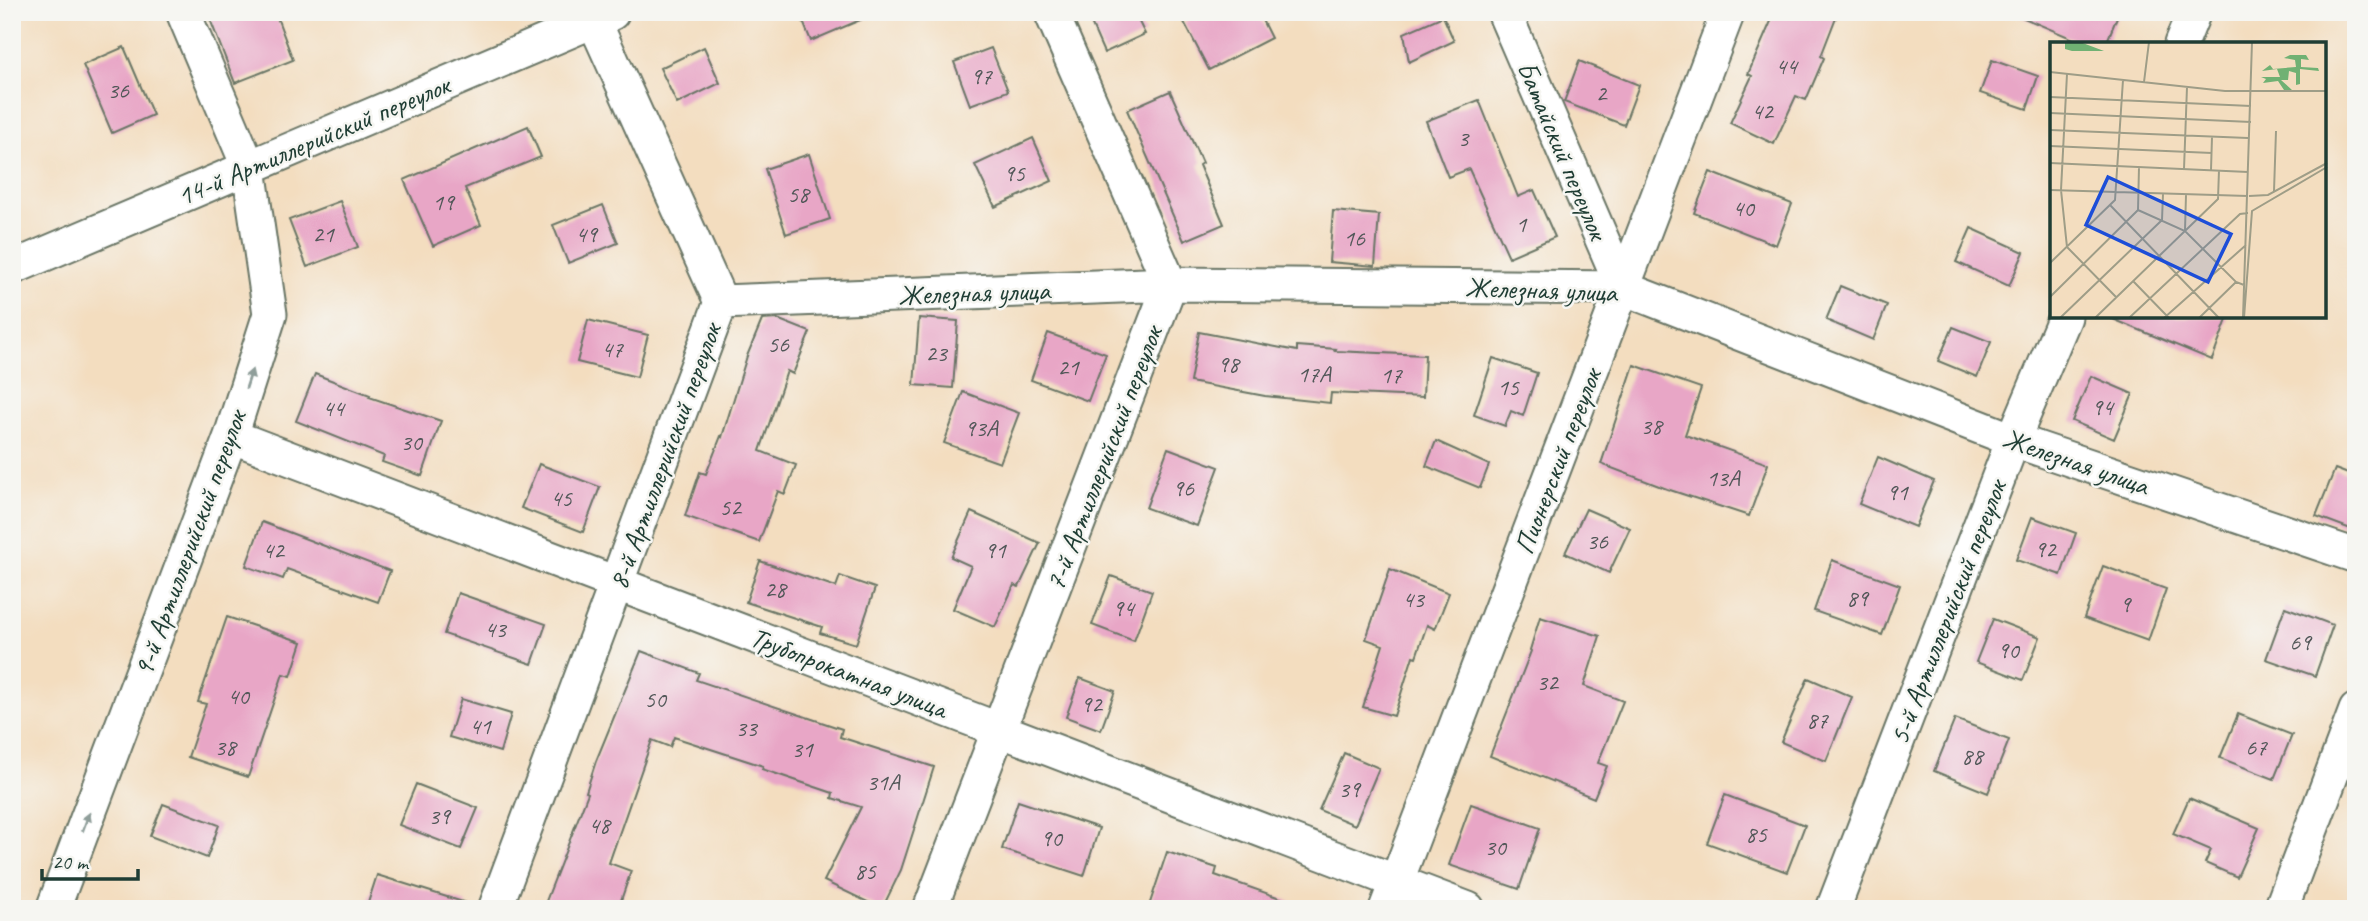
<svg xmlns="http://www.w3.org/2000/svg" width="2368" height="921" font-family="Caveat,sans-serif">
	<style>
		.building { fill: #e8a6c6 }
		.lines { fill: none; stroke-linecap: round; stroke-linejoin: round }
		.street-casing { stroke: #697565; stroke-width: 37 }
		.street { stroke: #fff; stroke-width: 33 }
		.oneway { fill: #8f9e9a }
		.labels { text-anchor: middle; stroke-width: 5; stroke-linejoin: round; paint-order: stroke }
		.number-label { font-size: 24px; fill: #515758 }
		.street-label { font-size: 28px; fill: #1f3d34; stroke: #f6f6f2 }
		.inset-road { fill: none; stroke: #9e9d87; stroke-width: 2 }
		.view { fill: #1d4ed8; fill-opacity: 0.15; stroke: #1d4ed8; stroke-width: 3.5 }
		.inset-edge { fill: none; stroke: #1f3d34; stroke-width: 3.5 }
	</style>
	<rect width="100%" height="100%" fill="#f6f6f2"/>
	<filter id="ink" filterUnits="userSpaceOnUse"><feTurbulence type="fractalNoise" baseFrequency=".0143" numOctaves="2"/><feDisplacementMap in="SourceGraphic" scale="14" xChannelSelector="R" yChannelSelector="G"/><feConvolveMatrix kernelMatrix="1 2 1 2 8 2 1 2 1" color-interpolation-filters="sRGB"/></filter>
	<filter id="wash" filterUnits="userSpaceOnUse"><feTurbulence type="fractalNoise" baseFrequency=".00686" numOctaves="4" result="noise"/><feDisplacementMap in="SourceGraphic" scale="28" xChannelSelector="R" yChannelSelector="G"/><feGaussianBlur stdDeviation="1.57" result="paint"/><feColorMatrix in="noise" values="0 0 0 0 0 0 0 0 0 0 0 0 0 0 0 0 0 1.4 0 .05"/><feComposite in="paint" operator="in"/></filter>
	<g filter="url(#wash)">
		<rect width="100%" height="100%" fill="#f3ddbf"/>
		<g id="blocks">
			<path class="building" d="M227 12H275L293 60 235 83 210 19Z
				M799 12H879L811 41Z
				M1086 12H1134L1145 34 1104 53Z
				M1204 12H1258L1271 38 1209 70 1184 22Z
				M1775 12H1838L1821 56 1824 58 1806 100 1796 96 1774 144 1730 123 1752 76 1748 74Z
				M2010 12H2119L2106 44H2085Z
				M1443 16 1454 41 1409 62 1404 33Z
				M124 47 153 115 112 133 83 65Z
				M704 47 720 83 677 104 660 68Z
				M991 48 1008 91 970 105 954 62Z
				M1992 60 2038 76 2027 109 1980 93Z
				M1579 61 1639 85 1624 125 1564 102Z
				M1170 91 1202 163 1199 165 1224 224 1184 241 1127 110Z
				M1479 100 1518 197 1534 190 1555 237 1509 257 1469 169 1448 177 1426 121Z
				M528 126 541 157 465 188 481 225 433 246 404 180Z
				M1033 138 1052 181 995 207 975 165Z
				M809 154 830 219 786 234 765 169Z
				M1710 172 1792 204 1776 245 1694 213Z
				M340 201 358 247 307 267 289 220Z
				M603 205 618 243 568 263 553 225Z
				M1333 211 1379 215 1375 266 1329 262Z
				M1971 228 2024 252 2009 286 1956 262Z
				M1840 286 1887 305 1873 340 1826 320Z
				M2108 317H2228L2212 360Z
				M919 318 958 321 953 388 914 385Z
				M777 319 810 332 793 374 787 371 760 451 796 465 785 494 778 491 759 542 685 516 700 472 706 474 721 436 722 437 747 356 762 320Z
				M588 320 648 335 637 377 577 362Z
				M1953 327 1991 342 1977 377 1938 361Z
				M1199 332 1297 351V346L1336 349 1335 351 1425 355 1423 397 1331 393 1330 403 1265 396 1190 382Z
				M1048 333 1106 354 1088 401 1031 380Z
				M1493 358 1537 373 1523 416 1511 411 1505 426 1474 415Z
				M1634 365 1701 388 1685 435 1768 464 1749 516 1667 489 1601 464Z
				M315 374 370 395 369 397 441 421 422 476 382 462 384 456 296 421Z
				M2091 376 2133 394 2114 439 2072 421Z
				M963 392 1019 413 1000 463 944 443Z
				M1436 441 1489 465 1480 488 1426 466Z
				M1168 448 1219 467 1197 526 1146 508Z
				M1878 457 1934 481 1915 527 1859 504Z
				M539 464 600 487 583 532 521 508Z
				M2335 469 2356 477V531L2316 516Z
				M1586 509 1630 528 1609 573 1565 553Z
				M971 512 1040 543 1019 587 1014 585 995 627 953 609 971 566 951 557Z
				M2032 517 2076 533 2061 575 2016 560Z
				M262 522 390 571 378 602 287 569 283 579 246 566Z
				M1832 560 1900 585 1882 635 1814 611Z
				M760 561 836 587 840 576 875 588 856 644 820 633 822 627 746 602Z
				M2103 566 2166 589 2148 641 2084 618Z
				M1390 569 1449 593 1435 629 1427 625 1416 657 1413 656 1394 716 1363 707 1383 645 1366 639Z
				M1111 576 1152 591 1134 641 1092 625Z
				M458 593 546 624 532 664 444 634Z
				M2285 607 2333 625 2315 676 2266 659Z
				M227 617 302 642 291 676 283 674 248 777 188 757 206 704 198 702Z
				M1540 617 1600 636 1584 686 1623 701 1598 763 1607 766 1594 798 1490 756 1531 651 1530 650Z
				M1993 619 2040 637 2023 680 1976 662Z
				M641 651 699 673 696 680 842 729 840 737 934 767 901 870 882 909 824 881 861 807 832 798 833 793 762 769 763 766 674 737 670 747 652 740 609 863 631 871 618 909H543L588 793 586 792 596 761Z
				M1080 678 1115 691 1101 730 1066 717Z
				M1808 678 1852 697 1826 761 1781 742Z
				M461 699 511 714 500 752 449 737Z
				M2238 714 2292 735 2274 779 2220 758Z
				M1955 719 2009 740 1988 793 1934 771Z
				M1344 753 1379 768 1355 825 1319 810Z
				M416 784 478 808 461 849 399 825Z
				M1725 795 1805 825 1787 872 1707 843Z
				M2189 798 2259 828 2237 877 2205 863 2211 850 2173 834Z
				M1018 801 1099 828 1084 876 1002 849Z
				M163 804 219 825 207 858 150 836Z
				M1471 804 1540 828 1519 889 1449 865Z
				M1167 852 1217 868 1215 875 1300 905 1299 909H1148Z
				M377 875 466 903 465 909H366Z"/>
		</g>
	</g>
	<g filter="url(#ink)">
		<use href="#blocks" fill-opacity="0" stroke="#697565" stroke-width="2"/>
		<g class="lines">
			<g class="street-casing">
				<path id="street" d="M1504 12 1623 288
					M2181 44 2194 12
					M12 268 612 13
					M721 302 1170 284 1623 288 2013 440 2356 556
					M231 436 1468 909
					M53 909 231 436 270 314 249 168 183 12
					M495 909 721 302 590 12
					M930 909 1170 284 1051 12
					M1386 909 1728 12
					M1833 909 2013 440 2065 317
					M2281 909 2356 710"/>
			</g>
			<use href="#street" class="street"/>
		</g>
		<defs><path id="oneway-solid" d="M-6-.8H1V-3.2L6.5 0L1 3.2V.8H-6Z" transform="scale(1.75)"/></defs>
		<g class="oneway">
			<use href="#oneway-solid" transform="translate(249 379) rotate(-72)"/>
			<use href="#oneway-solid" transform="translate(86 822) rotate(-69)"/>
		</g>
	</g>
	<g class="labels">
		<g class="number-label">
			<text x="1786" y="74">44</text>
			<text x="981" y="84">97</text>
			<text x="118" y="98">36</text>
			<text x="1601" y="101">2</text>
			<text x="1762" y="119">42</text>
			<text x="1463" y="146">3</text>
			<text x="1014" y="181">95</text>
			<text x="798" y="202">58</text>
			<text x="443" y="210">19</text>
			<text x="1743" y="216">40</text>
			<text x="1521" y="232">1</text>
			<text x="323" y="242">21</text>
			<text x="586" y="242">49</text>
			<text x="1354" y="246">16</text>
			<text x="778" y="352">56</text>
			<text x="612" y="357">47</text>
			<text x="936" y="361">23</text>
			<text x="1228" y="372">98</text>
			<text x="1068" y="375">21</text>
			<text x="1314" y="382">17А</text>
			<text x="1391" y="383">17</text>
			<text x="1508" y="395">15</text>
			<text x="2102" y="415">94</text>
			<text x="333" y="416">44</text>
			<text x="1651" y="434">38</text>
			<text x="981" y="436">93А</text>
			<text x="411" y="450">30</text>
			<text x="1723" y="486">13А</text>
			<text x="1183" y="496">96</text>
			<text x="1897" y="500">91</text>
			<text x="561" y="506">45</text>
			<text x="730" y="515">52</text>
			<text x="1597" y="549">36</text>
			<text x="2045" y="557">92</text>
			<text x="273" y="558">42</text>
			<text x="995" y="558">91</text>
			<text x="775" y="597">28</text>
			<text x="1857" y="606">89</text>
			<text x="1413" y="607">43</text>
			<text x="2125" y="612">9</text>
			<text x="1123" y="616">94</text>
			<text x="495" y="637">43</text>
			<text x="2300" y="650">69</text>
			<text x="2008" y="658">90</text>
			<text x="1547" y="690">32</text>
			<text x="238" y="704">40</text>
			<text x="655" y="707">50</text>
			<text x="1091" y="712">92</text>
			<text x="1817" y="728">87</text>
			<text x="480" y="734">41</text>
			<text x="746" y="736">33</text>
			<text x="225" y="755">38</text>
			<text x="2256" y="755">67</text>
			<text x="802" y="757">31</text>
			<text x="1972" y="764">88</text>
			<text x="883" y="790">31А</text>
			<text x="1349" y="797">39</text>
			<text x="439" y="824">39</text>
			<text x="599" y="833">48</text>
			<text x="1756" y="842">85</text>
			<text x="1051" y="846">90</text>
			<text x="1495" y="855">30</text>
			<text x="865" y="879">85</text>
		</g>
		<g class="street-label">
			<text transform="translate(313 140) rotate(-23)" y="10">14-й Артиллерийский переулок</text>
			<text transform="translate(1563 150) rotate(67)" y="10">Батайский переулок</text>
			<text transform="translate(1541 289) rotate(2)" y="10">Железная улица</text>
			<text transform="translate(974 292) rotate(-2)" y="10">Железная улица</text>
			<text transform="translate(664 456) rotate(-70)" y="10">8-й Артиллерийский переулок</text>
			<text transform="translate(1103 458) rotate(-69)" y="10">7-й Артиллерийский переулок</text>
			<text transform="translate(1557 461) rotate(-69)" y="10">Пионерский переулок</text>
			<text transform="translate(2076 461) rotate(19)" y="10">Железная улица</text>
			<text transform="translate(189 543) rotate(-70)" y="10">9-й Артиллерийский переулок</text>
			<text transform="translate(1947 612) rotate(-69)" y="10">5-й Артиллерийский переулок</text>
			<text transform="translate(849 672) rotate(21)" y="10">Трубопрокатная улица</text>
		</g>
	</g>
	<g transform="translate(2050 42)">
		<rect width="276" height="276" fill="#f3ddbf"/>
		<path d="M15 0H30L54 9H22L15 7ZM240 13H256L259 18 251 17V25L268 26 269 29 250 27V42L246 43V31L239 29 238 38H231L242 48H234L228 39 213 41 216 37 211 35H230L227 27 212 29 220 23 223 27 246 25 245 18 234 16Z" fill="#70b173"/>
		<path class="inset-road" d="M0 30 175 49H277M17 32 11 148 17 205 67 256M94 40 99 0M0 55 201 64M0 71 201 80M0 88 198 96M0 104 162 111M0 121 198 130M134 127 137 45M161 128 162 95M0 148 198 154M224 149 226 89M199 154 218 153 277 121M60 163 169 276M88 168 135 189 186 240 194 243M135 188 136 153M0 221 65 158 73 38M83 239 119 276M0 255 88 168 89 125M10 276 112 178 113 152M45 276 168 157 169 128M79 276 190 172 198 171M114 276 196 203M149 276 186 240M193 276 202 0M194 276 202 169 277 125"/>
		<path class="view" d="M58 135 181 192 158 240 36 183Z"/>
		<rect width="276" height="276" class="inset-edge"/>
	</g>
	<rect width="2368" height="921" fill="none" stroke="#f6f6f2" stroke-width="42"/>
	<path d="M42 869v10h96v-10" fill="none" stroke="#1f3d34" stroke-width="3.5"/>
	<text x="52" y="869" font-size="21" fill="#1f3d34" stroke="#f6f6f2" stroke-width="5" paint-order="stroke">20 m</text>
</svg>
